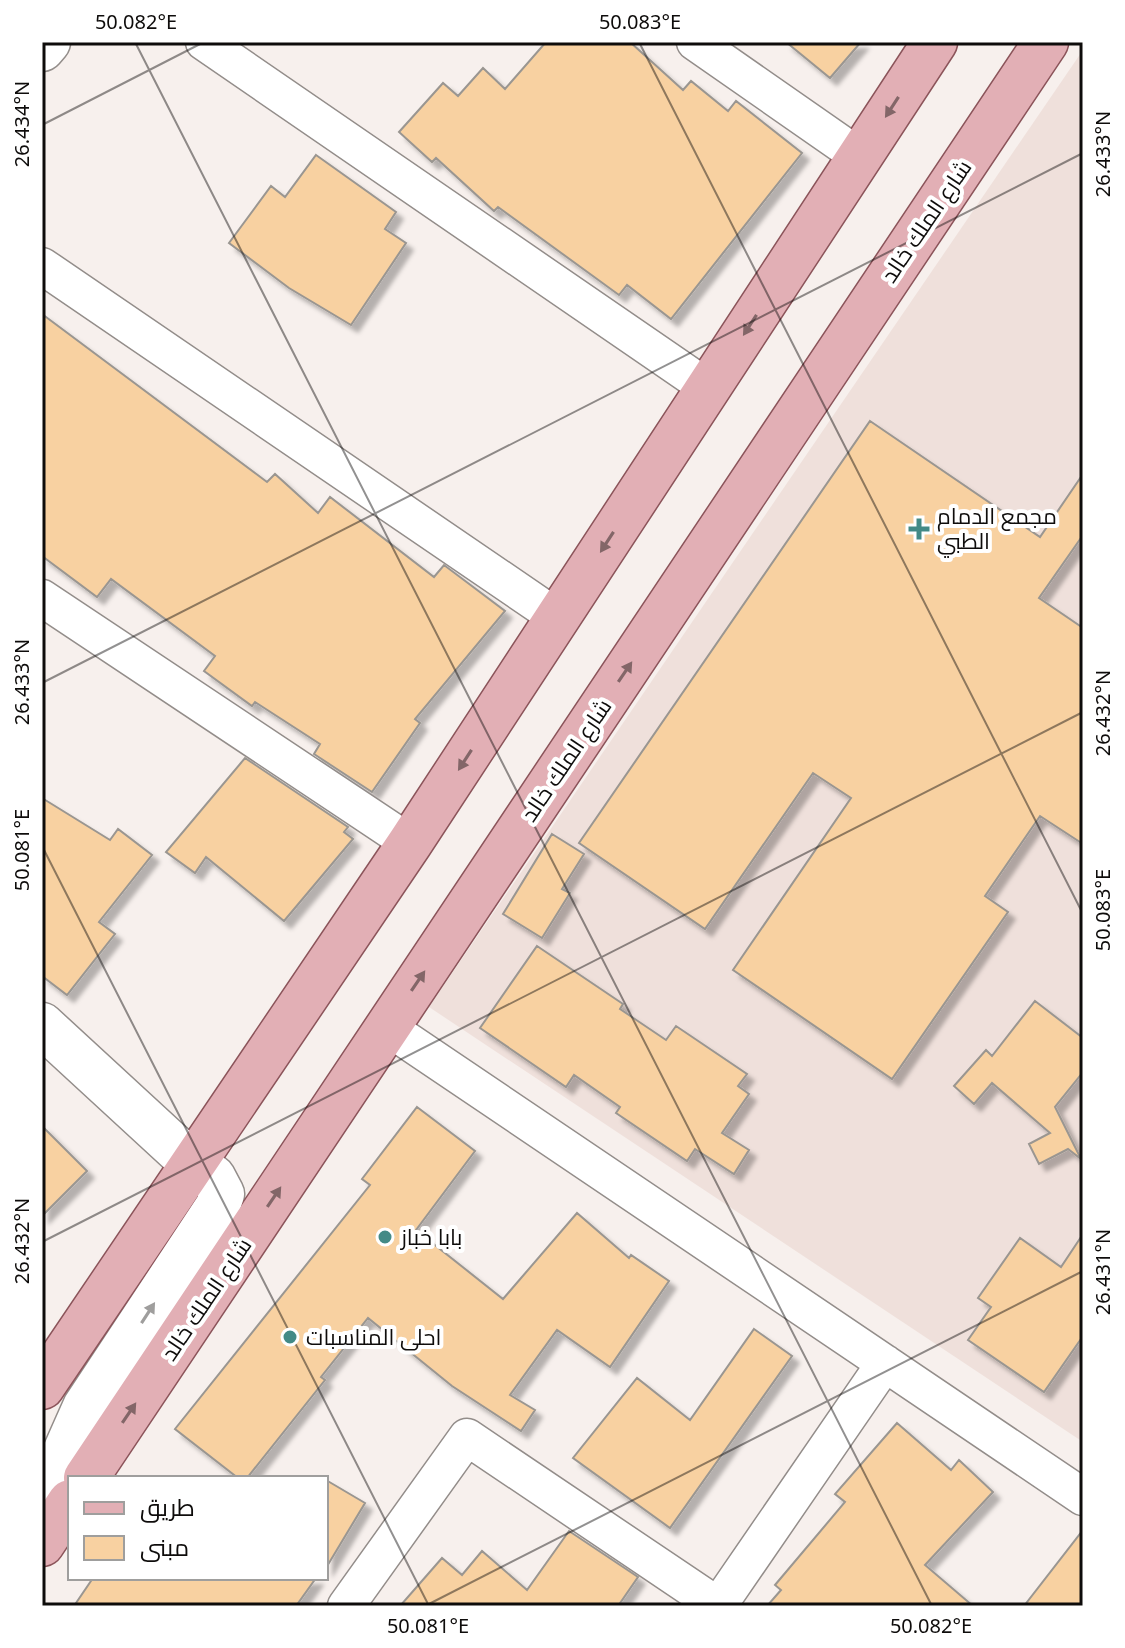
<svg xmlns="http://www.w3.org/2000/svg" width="1125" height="1648" font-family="'Noto Sans',Cairo,sans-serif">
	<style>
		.built { fill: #efe0db }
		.building { fill: #f8d1a1; stroke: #9a9691; stroke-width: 2; filter: url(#shadow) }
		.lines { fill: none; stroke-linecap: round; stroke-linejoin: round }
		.minor-casing { stroke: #938d8a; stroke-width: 39 }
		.tertiary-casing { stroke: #938d8a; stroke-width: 47 }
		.primary-casing { stroke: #8b545a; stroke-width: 47 }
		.minor { stroke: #fff; stroke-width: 36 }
		.tertiary { stroke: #fff; stroke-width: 44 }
		.primary { stroke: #e2afb5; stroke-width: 44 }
		.oneway { fill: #836668 }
		.oneway2 { fill: #9f9e9d }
		.ticks { fill: none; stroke: #0e0c0b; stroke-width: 2; stroke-opacity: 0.45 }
		.poi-dot { fill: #438a86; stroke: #fff; stroke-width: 3 }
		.labels { text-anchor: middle; stroke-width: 8; stroke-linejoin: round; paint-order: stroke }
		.street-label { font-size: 22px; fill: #0e0c0b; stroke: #fff }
		.poi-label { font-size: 22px; fill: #0e0c0b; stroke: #fff; text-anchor: start }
		.neatline { fill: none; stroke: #0e0c0b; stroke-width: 3 }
		.ticks-label { font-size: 20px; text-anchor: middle; fill: #0e0c0b }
	</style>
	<defs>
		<filter id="shadow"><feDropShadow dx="7" dy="7" stdDeviation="2" flood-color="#0004"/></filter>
	</defs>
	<rect width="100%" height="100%" fill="#f7f0ed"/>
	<path class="built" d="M1083 50V1442L429 1007Z"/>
	<path class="building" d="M546 42H630L683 90 691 81 728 111 736 101 802 153 671 319 627 285 619 295 498 207 494 211 436 158 432 162 399 132 443 83 458 96 483 68 505 89Z
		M786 42H861L830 78Z
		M316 155 396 212 385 229 406 243 351 325 289 288 229 243 271 186 285 197Z
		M42 314 267 482 275 474 318 513 330 497 434 577 444 565 505 611 415 719 420 723 372 792 314 754 320 744 255 702 252 706 204 671 215 656 111 579 97 597 42 556Z
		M870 421 1040 537 1083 474V535L1039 598 1083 628V844L1040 816 985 896 1008 912 892 1079 733 970 851 798 813 773 705 929 579 843Z
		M245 758 348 827 344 832 353 839 284 921 206 857 195 873 166 852Z
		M42 798 110 840 118 829 152 855 99 922 115 934 67 995 42 976Z
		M552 834 584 854 562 889 570 893 542 938 503 914Z
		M537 946 623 1004 620 1009 666 1040 676 1026 747 1074 738 1086 749 1094 722 1133 749 1150 734 1174 695 1149 687 1161 616 1113 620 1107 574 1075 566 1087 480 1028Z
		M1035 1001 1083 1038V1072L1055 1107 1081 1159 1068 1149 1039 1164 1029 1144 1050 1133 992 1083 974 1104 954 1086 986 1050 992 1056Z
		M417 1107 475 1151 416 1230 503 1299 577 1213 629 1258 631 1255 669 1281 610 1367 557 1330 510 1395 535 1410 521 1431 452 1386 368 1318 321 1377 325 1380 247 1478H238L175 1429 370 1185 362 1179Z
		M42 1126 87 1171 42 1216Z
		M1083 1234V1336L1044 1392 968 1340 991 1307 978 1298 1020 1238 1061 1267Z
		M754 1329 792 1356 670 1528 573 1458 637 1378 690 1420Z
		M897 1423 951 1470 959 1460 993 1492 925 1565 973 1606H767L781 1590 775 1585 845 1502 835 1494Z
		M326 1480 365 1503 326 1568Z
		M1083 1530V1606H1024Z
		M569 1531 638 1577 618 1606H400L442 1558 462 1575 482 1551 527 1590Z
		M93 1578H316L296 1606H74Z"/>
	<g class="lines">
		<g class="minor-casing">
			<path id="minor" d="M204 42 708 388
				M695 42 860 157
				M42 266 558 618
				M42 598 410 843
				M387 1027 1083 1497
				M346 1606 467 1437 718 1606
				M718 1606 885 1363"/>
		</g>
		<g class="tertiary-casing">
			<path id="tertiary" d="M42 49 48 42
				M42 1025 194 1165 213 1177 222 1194 218 1206 85 1407 61 1461 42 1532"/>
		</g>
		<g class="primary-casing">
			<path id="primary" d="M42 1387 410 843 935 42
				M86 1478 1046 42
				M42 1544 70 1502"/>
		</g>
		<use href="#minor" class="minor"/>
		<use href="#tertiary" class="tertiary"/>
		<use href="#primary" class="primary"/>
	</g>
	<defs><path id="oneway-solid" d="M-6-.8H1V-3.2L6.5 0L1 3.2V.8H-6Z" transform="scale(2)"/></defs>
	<g class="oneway">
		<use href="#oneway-solid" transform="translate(892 107) rotate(123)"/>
		<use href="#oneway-solid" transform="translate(750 325) rotate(123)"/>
		<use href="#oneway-solid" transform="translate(607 542) rotate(123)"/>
		<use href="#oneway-solid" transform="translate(625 672) rotate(-56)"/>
		<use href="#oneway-solid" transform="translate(465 760) rotate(123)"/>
		<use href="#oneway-solid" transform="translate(418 981) rotate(-56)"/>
		<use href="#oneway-solid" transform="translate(274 1197) rotate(-56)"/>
		<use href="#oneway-solid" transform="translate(129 1413) rotate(-56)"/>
	</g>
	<use class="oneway2" href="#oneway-solid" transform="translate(148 1313) rotate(-57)"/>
	<path class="ticks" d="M135 42 932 1606M639 42 1083 914M42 125 204 42M42 683 1083 153M42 846 429 1606M42 1242 1083 712M425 1606 1083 1271"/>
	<g class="poi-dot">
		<path d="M915 517h8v8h8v8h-8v8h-8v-8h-8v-8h8z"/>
		<circle cx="385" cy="1237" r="8"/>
		<circle cx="290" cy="1337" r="8"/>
	</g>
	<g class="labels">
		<g class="street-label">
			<text transform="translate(926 221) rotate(-56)" y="8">شارع الملك خالد</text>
			<text transform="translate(566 760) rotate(-56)" y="8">شارع الملك خالد</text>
			<text transform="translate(206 1299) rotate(-56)" y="8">شارع الملك خالد</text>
		</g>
		<g class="poi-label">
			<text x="937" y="524">مجمع الدمام<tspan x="937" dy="25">الطبي</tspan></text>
			<text x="401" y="1245">بابا خباز</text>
			<text x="306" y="1345">احلى المناسبات</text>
		</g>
	</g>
	<rect width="1125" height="1648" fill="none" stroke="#ffffff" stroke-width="88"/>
	<rect x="68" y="1476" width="260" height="104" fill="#ffffff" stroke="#9f9e9d" stroke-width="2"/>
	<rect x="84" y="1502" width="40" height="12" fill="#e2afb5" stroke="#9f9e9d" stroke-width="2"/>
	<text x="140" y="1516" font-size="24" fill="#0e0c0b">طريق</text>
	<rect x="84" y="1536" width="40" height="24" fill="#f8d1a1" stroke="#9f9e9d" stroke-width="2"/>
	<text x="140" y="1556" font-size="24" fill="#0e0c0b">مبنى</text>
	<rect x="44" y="44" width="1037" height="1560" class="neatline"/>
	<g class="ticks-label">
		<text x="136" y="29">50.082°E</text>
		<text x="640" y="29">50.083°E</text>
		<text transform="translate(22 124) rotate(-90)" y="7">26.434°N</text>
		<text transform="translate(1103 154) rotate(-90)" y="7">26.433°N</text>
		<text transform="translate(22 682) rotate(-90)" y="7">26.433°N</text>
		<text transform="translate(1103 713) rotate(-90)" y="7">26.432°N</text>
		<text transform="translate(22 850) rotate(-90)" y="7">50.081°E</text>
		<text transform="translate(1103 910) rotate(-90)" y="7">50.083°E</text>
		<text transform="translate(22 1241) rotate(-90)" y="7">26.432°N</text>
		<text transform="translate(1103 1272) rotate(-90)" y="7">26.431°N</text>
		<text x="428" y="1633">50.081°E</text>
		<text x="931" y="1633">50.082°E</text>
	</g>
</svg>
